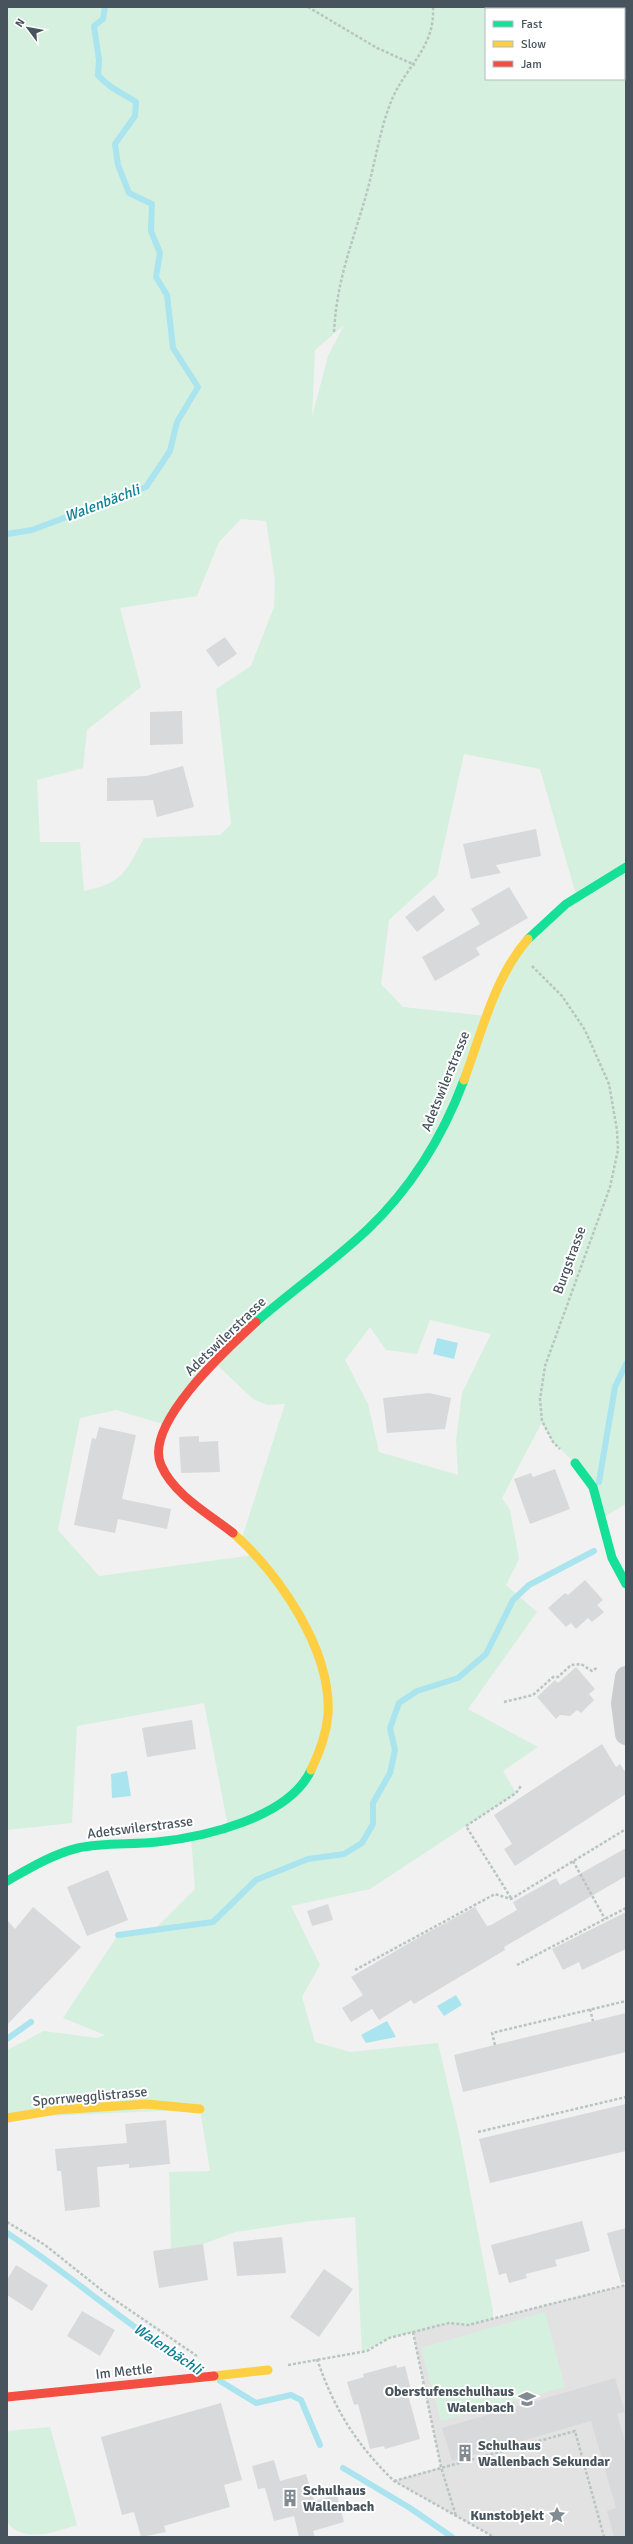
<svg xmlns="http://www.w3.org/2000/svg" width="633" height="2544" font-family="Signika,sans-serif">
	<style>
		.education { fill: #e3e2e3 }
		.green { fill: #d5f0de; fill-rule: evenodd }
		.water { fill: #aae4ee }
		.lines { fill: none; stroke-linecap: round; stroke-linejoin: round }
		.stream { stroke: #aae4ee; stroke-width: 6 }
		.building { fill: #d8d9da }
		.path { stroke: #b8c5c0; stroke-width: 2.5; stroke-dasharray: 3 2; stroke-linecap: butt }
		.street { stroke: #caccce; stroke-width: 22 }
		.fast { stroke: #16e098; stroke-width: 9 }
		.slow { stroke: #ffcf43; stroke-width: 9 }
		.jam { stroke: #f24e42; stroke-width: 9 }
		.labels { text-anchor: middle; stroke-width: 4; stroke-linejoin: round; paint-order: stroke }
		.street-label { font-size: 14px; fill: #47545d; stroke: #fff }
		.poi-label { font-size: 14px; font-weight: bold; fill: #47545d; stroke: #fff; text-anchor: end }
		.water-label { font-size: 15px; font-style: italic; fill: #0d8195; stroke: #fff }
	</style>
	<rect width="100%" height="100%" fill="#f1f1f1"/>
	<path class="education" d="M626 2285V2537H494L394 2481 441 2467 413 2332 449 2323 468 2325Z"/>
	<path class="green" d="M7 7H626V1504L602 1518 575 1463 553 1442 542 1422 502 1498 510 1510 519 1559 506 1585 537 1612 468 1709 538 1747 503 1771 516 1793 370 1889 291 1906 320 1965 302 1997 315 2042 350 2052 438 2043 459 2133 493 2311V2318L468 2325 449 2323 389 2338 362 2352 355 2217 310 2221 235 2232 203 2244 171 2249 169 2172 210 2171 200 2109 7 2118V2050L44 2031 97 2038 105 2035 63 2018 118 1935 153 1931 195 1889 191 1837 228 1826 204 1703 77 1726 72 1823 7 1830ZM486 9H624V79H486ZM344 325 328 356 312 417 315 350ZM241 519 266 521 275 580 274 607 251 666 216 689 231 824 220 835 144 838C126 872 123 883 84 891L80 842H40L37 780 83 768 87 730 141 687 120 608 197 596 219 542ZM464 754 540 769 576 895 506 969 487 1016 403 1007 381 984 389 920 437 876ZM430 1320 491 1334 462 1393 456 1441 458 1475 379 1452 368 1404 345 1360 370 1327 386 1350 417 1354ZM214 1362 253 1399 267 1405 285 1404 241 1541 254 1555 99 1576 58 1530 80 1418 116 1410 166 1425Z
		M545 2312 565 2387 441 2421 421 2348Z
		M50 2427 77 2525C55 2532 23 2544 7 2522V2431Z"/>
	<path class="water" d="M437 1338 458 1343 454 1359 433 1354Z
		M127 1771 131 1796 112 1798 111 1774Z
		M456 1995 462 2005 444 2016 437 2006Z
		M387 2021 396 2037 366 2043 361 2035Z"/>
	<g class="lines">
		<path class="stream" d="M7 534 32 530 146 487 170 451 177 422 198 387 173 348 167 295 156 277 160 253 151 231 152 204 129 193 118 165 115 144 135 116 136 102C121 92 110 89 98 75L99 60 94 26 103 19 105 7
			M599 1482 615 1387 626 1364
			M118 1935 213 1922 256 1880 308 1859 344 1854 362 1843 373 1824V1803L390 1773 395 1750 390 1728 399 1703 417 1691 458 1678 486 1654 513 1600 529 1585 594 1551
			M7 2039 31 2022
			M7 2233C73 2276 131 2330 200 2370
			M220 2381 256 2403 291 2395 301 2400 320 2445
			M343 2468 410 2508 452 2537"/>
	</g>
	<path class="building" d="M225 637 237 654 218 667 206 650Z
		M182 711 183 744 150 745V712Z
		M183 766 194 807 157 817 153 800 107 801V778L146 776Z
		M536 829 541 856 496 865 501 873 471 879 463 844Z
		M509 887 528 918 476 948 480 955 435 981 422 957 480 924 471 909Z
		M434 895 445 910 417 932 405 917Z
		M429 1393 451 1398 445 1429 387 1433 383 1398Z
		M99 1427 136 1435 122 1499 171 1509 167 1529 118 1519 115 1533 74 1525 92 1438 96 1439Z
		M199 1436V1442L218 1441 220 1472 181 1473 179 1437Z
		M555 1469 570 1509 530 1524 514 1479 531 1473 533 1477Z
		M585 1580 603 1600 597 1605 604 1612 592 1622 588 1618 576 1629 571 1623 566 1627 548 1608 565 1593 568 1595Z
		M576 1667 595 1689 589 1694 594 1700 581 1713 577 1710 570 1716 560 1715 556 1719 537 1697 555 1680 558 1683Z
		M192 1720 196 1749 147 1757 142 1728Z
		M602 1744 616 1767 620 1764 626 1773V1794L515 1866 504 1849 512 1844 494 1815Z
		M626 1848V1876L504 1947 505 1950 414 2004 411 2000 379 2020 372 2009 351 2022 342 2008 363 1995 351 1977 423 1935 475 1907 487 1926 491 1925 517 1910 513 1902 556 1878 560 1885Z
		M108 1870 128 1920 87 1936 67 1887Z
		M328 1904 333 1920 312 1926 307 1911Z
		M33 1907 81 1947 7 2025V1920L15 1929Z
		M626 1912V1949L582 1970 579 1962 563 1970 552 1949Z
		M626 2013V2052L463 2092 454 2055Z
		M626 2104V2151L490 2183 479 2139Z
		M166 2120 170 2164 129 2168V2164L97 2167 100 2207 65 2211 61 2171H57L55 2149 127 2143 125 2124Z
		M582 2221 590 2251 555 2260 557 2266 526 2274 527 2278 509 2283 506 2273 499 2275 491 2245Z
		M626 2228V2282L621 2283 607 2233Z
		M282 2237 286 2273 237 2276 233 2242Z
		M203 2244 208 2280 159 2288 153 2251Z
		M16 2265 48 2285 32 2311 7 2295V2280Z
		M324 2269 353 2289 319 2337 290 2317Z
		M82 2311 115 2330 100 2356 67 2336Z
		M396 2365 397 2368 405 2366 411 2390 407 2391 420 2439 385 2449 384 2446 370 2449 358 2404 354 2405 347 2382 364 2377 363 2374Z
		M615 2378 625 2412 617 2414 626 2445V2537H614L607 2511 616 2508 591 2421 452 2461 442 2428Z
		M221 2403 242 2480 224 2485 230 2507 164 2526 166 2532 141 2537 134 2512 122 2515 101 2437Z
		M274 2460 280 2481 306 2474 314 2501 337 2495 344 2522 313 2531 315 2537H299L294 2516 274 2521 265 2488 258 2489 252 2466Z"/>
	<g class="lines">
		<path class="path" d="M308 7 377 48 415 65
			M334 332C337 276 354 240 368 188 376 158 381 124 393 97 408 64 435 47 433 7
			M532 966 562 996 585 1030 609 1084 617 1130 618 1150 610 1187 545 1366 540 1399 542 1421 553 1442 560 1449
			M504 1702 533 1695 553 1677H558L571 1665 581 1664 592 1671 598 1667
			M573 1861 605 1919
			M511 1898 466 1826 516 1793 521 1786
			M517 1965 626 1908
			M355 1970 495 1894 511 1899 626 1829
			M590 2009 593 2021
			M495 2045 492 2033 626 2001
			M478 2132 626 2097
			M7 2222 45 2245 109 2296 197 2356
			M413 2332 441 2467 456 2516
			M317 2359C334 2409 356 2444 394 2481L494 2537
			M288 2365 367 2351 389 2338 449 2323 468 2325 626 2285
			M394 2481 575 2431 604 2537"/>
		<path class="street" d="M626 1677 622 1703 626 1734"/>
		<path class="fast" d="M528 939 566 904 626 867
			M256 1322C293 1290 333 1262 368 1229 411 1188 443 1136 464 1080
			M575 1463 593 1487 612 1558 626 1584
			M7 1881C30 1868 53 1854 78 1848 104 1842 131 1845 157 1842 204 1837 289 1818 311 1770"/>
		<path class="slow" d="M464 1080C482 1032 494 978 528 939
			M233 1533C279 1574 332 1650 328 1715 326 1735 320 1752 311 1770
			M7 2118 56 2110 147 2104 200 2109
			M214 2376 268 2370"/>
		<path class="jam" d="M233 1533C209 1514 174 1495 161 1465 143 1424 229 1347 256 1322
			M7 2397 214 2376"/>
	</g>
	<defs>
		<g id="school-bare" transform="scale(1.38)"><path d="M0-5L7-2L0 1L-7-2ZM-4 1L0 2.5L4 1V4Q0 6-4 4Z" fill="#828b91" stroke="#fff" stroke-width="2.5" paint-order="stroke"/></g>
		<g id="building-bare" transform="scale(1.38)"><path d="M-4-6H4V6H1V3H-1V6H-4ZM-2.5-4.3h1.7v1.8h-1.7ZM.8-4.3h1.7v1.8H.8ZM-2.5-1h1.7V.8h-1.7ZM.8-1h1.7V.8H.8Z" fill="#828b91" stroke="#fff" stroke-width="2.5" paint-order="stroke"/></g>
		<g id="sight-bare" transform="scale(1.38)"><path d="M0-6L1.8-2.2L6-1.7L2.9 1.2L3.7 5.4L0 3.3L-3.7 5.4L-2.9 1.2L-6-1.7L-1.8-2.2Z" fill="#828b91" stroke="#fff" stroke-width="2.5" paint-order="stroke"/></g>
	</defs>
	<g fill-rule="evenodd">
		<use href="#school-bare" x="527" y="2399"/>
		<use href="#building-bare" x="465" y="2453"/>
		<use href="#building-bare" x="290" y="2498"/>
		<use href="#sight-bare" x="557" y="2515"/>
	</g>
	<g class="labels">
		<g class="street-label">
			<text transform="translate(445 1081) rotate(-68)" y="5">Adetswilerstrasse</text>
			<text transform="translate(569 1260) rotate(-70)" y="5">Burgstrasse</text>
			<text transform="translate(225 1336) rotate(-44)" y="5">Adetswilerstrasse</text>
			<text transform="translate(140 1827) rotate(-7)" y="5">Adetswilerstrasse</text>
			<text transform="translate(90 2096) rotate(-5)" y="5">Sporrwegglistrasse</text>
			<text transform="translate(124 2371) rotate(-6)" y="5">Im Mettle</text>
		</g>
		<g class="poi-label">
			<text x="514" y="2396">Oberstufenschulhaus<tspan x="514" dy="16">Walenbach</tspan></text>
			<text x="478" y="2450" text-anchor="start">Schulhaus<tspan x="478" dy="16">Wallenbach Sekundar</tspan></text>
			<text x="303" y="2495" text-anchor="start">Schulhaus<tspan x="303" dy="16">Wallenbach</tspan></text>
			<text x="544" y="2520">Kunstobjekt</text>
		</g>
		<g class="water-label">
			<text transform="translate(102 503) rotate(-21)" y="5">Walenbächli</text>
			<text transform="translate(168 2349) rotate(34)" y="5">Walenbächli</text>
		</g>
	</g>
	<rect width="633" height="2544" fill="none" stroke="#47545d" stroke-width="16"/>
	<rect x="485" y="8" width="140" height="72" fill="#ffffff" stroke="#b5bbbe"/>
	<rect x="493" y="21" width="20" height="6" fill="#16e098" stroke="#b5bbbe"/>
	<text x="521" y="28" font-size="12" fill="#47545d">Fast</text>
	<rect x="493" y="41" width="20" height="6" fill="#ffcf43" stroke="#b5bbbe"/>
	<text x="521" y="48" font-size="12" fill="#47545d">Slow</text>
	<rect x="493" y="61" width="20" height="6" fill="#f24e42" stroke="#b5bbbe"/>
	<text x="521" y="68" font-size="12" fill="#47545d">Jam</text>
	<g transform="translate(28 28) rotate(302)" stroke="#ffffff" stroke-width="3" paint-order="stroke">
	<path d="M0-3L7 15L0 10L-7 15Z" fill="#47545d"/>
	<text y="-6" font-size="11" font-weight="bold" text-anchor="middle" fill="#47545d">N</text>
	</g>
</svg>
